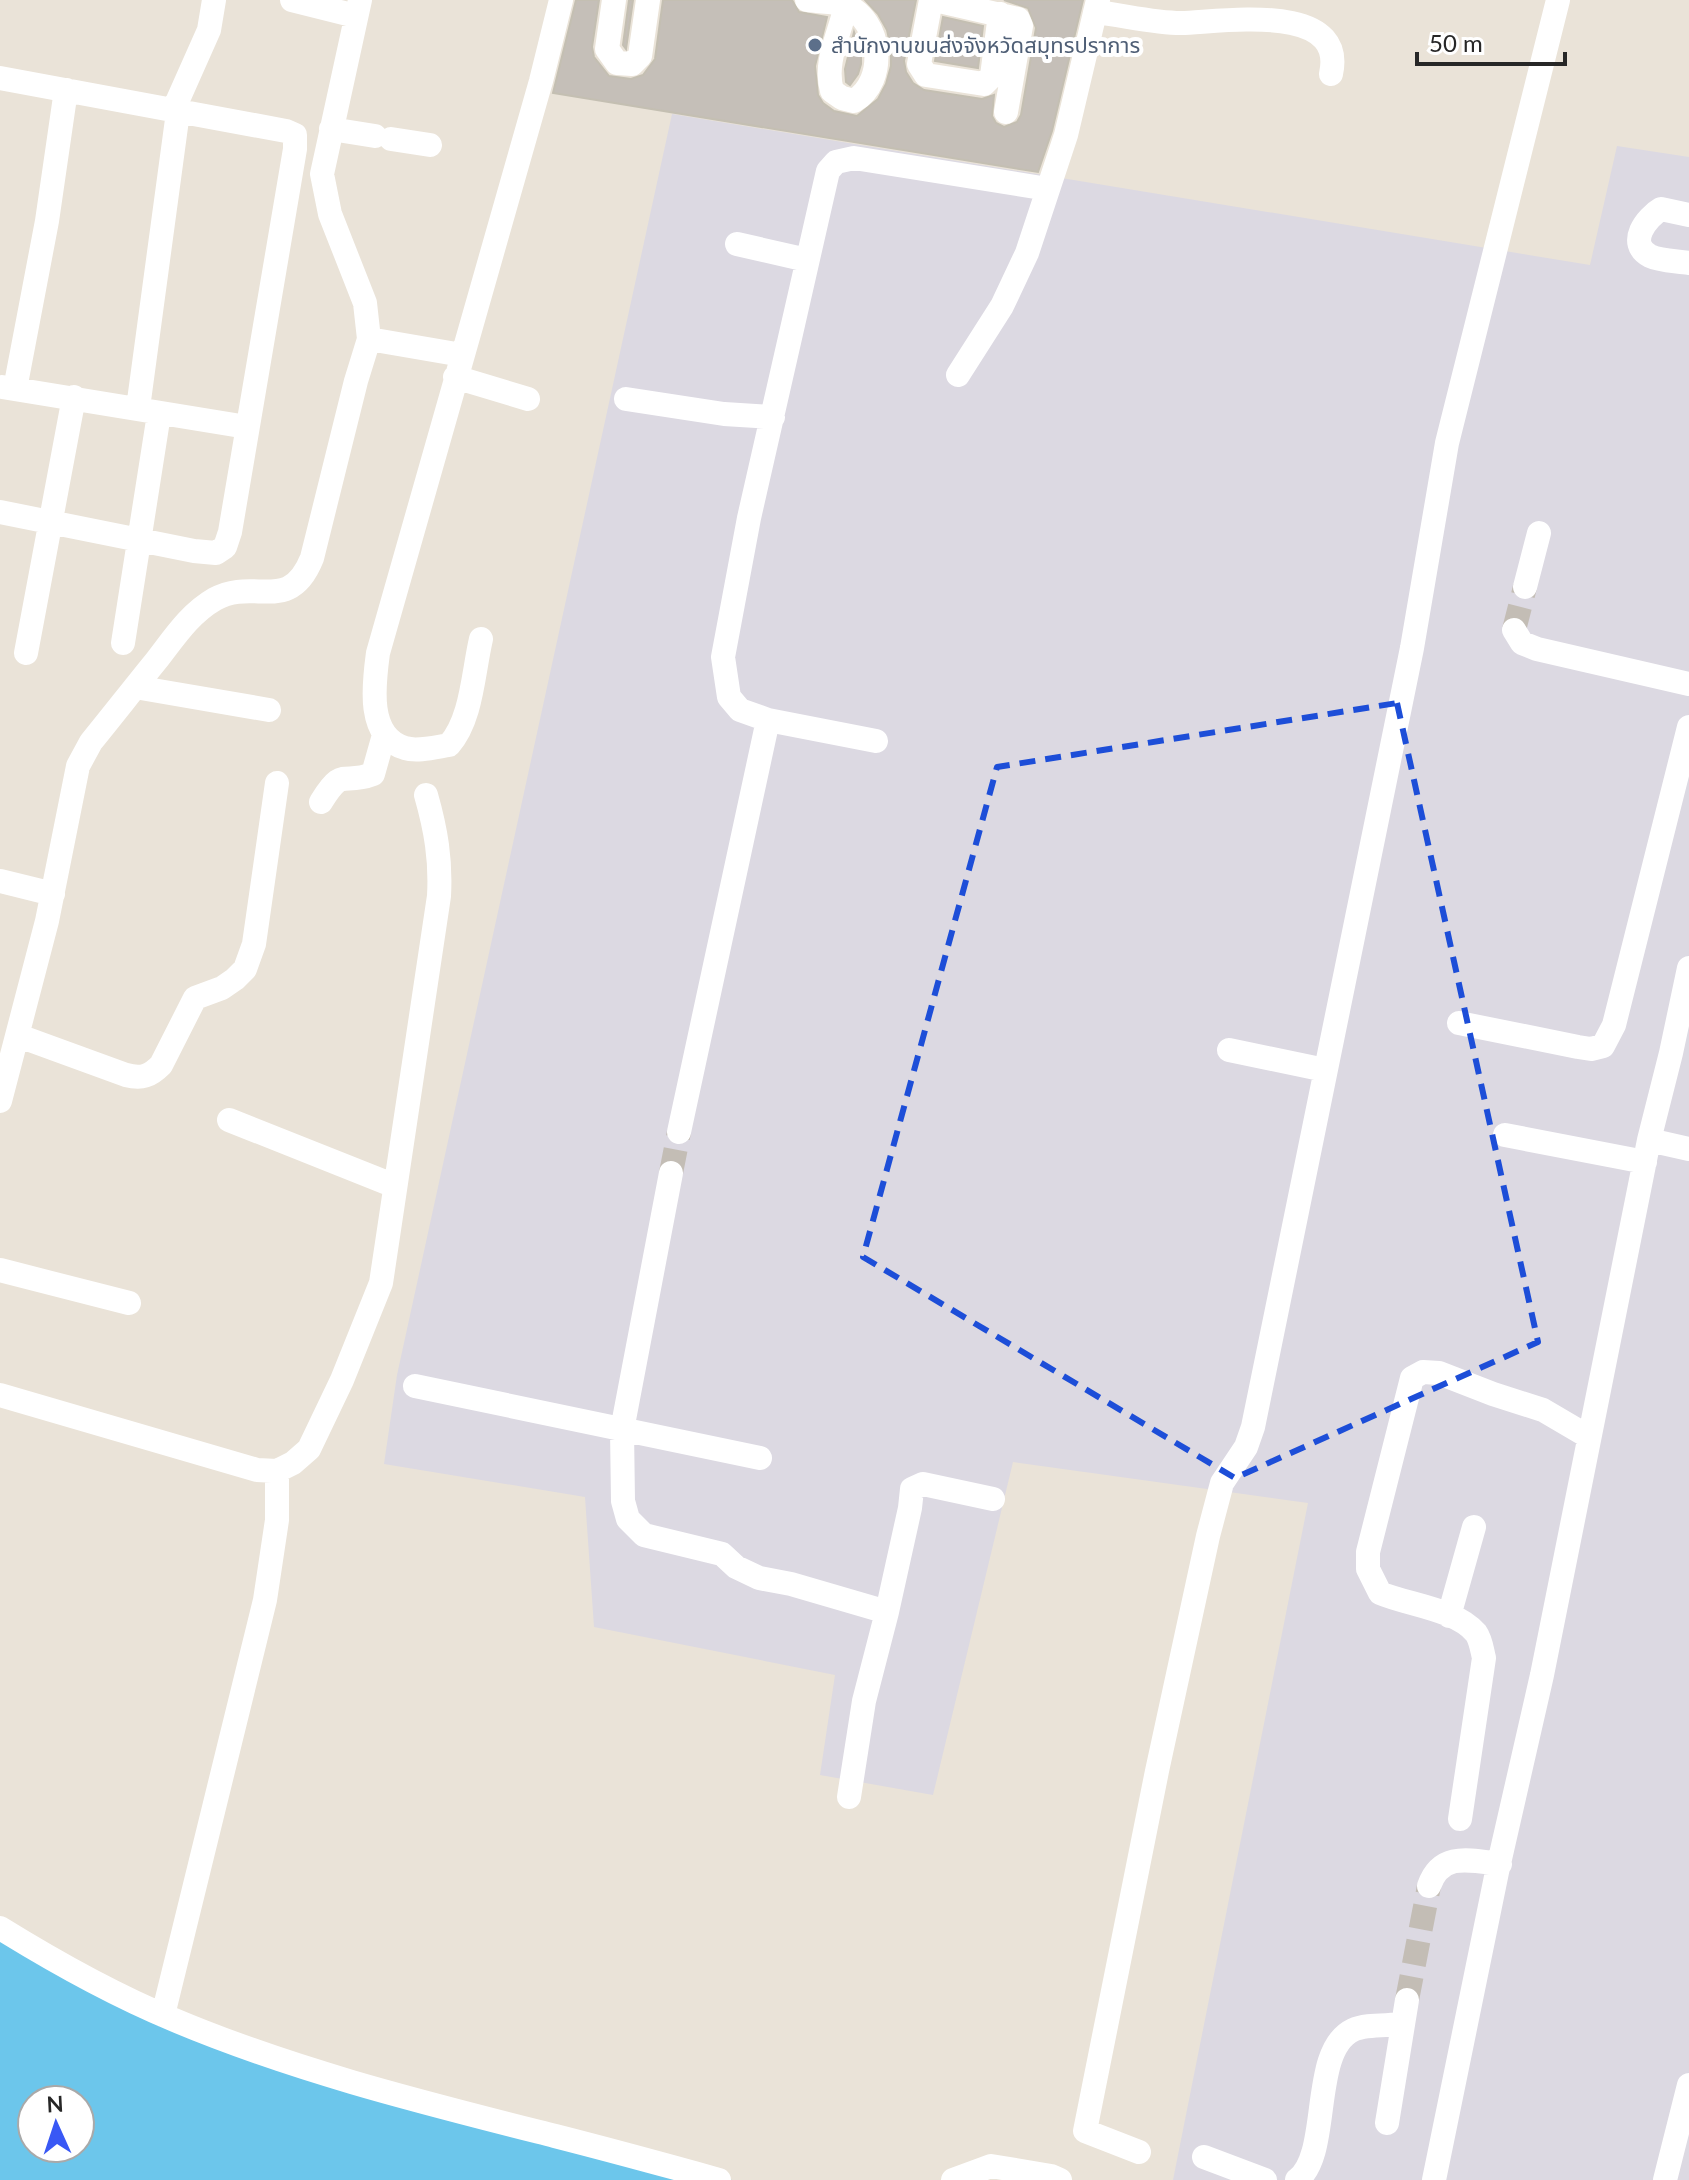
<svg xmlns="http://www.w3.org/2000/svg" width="1689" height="2180" font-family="Lato,'Noto Sans Thai',sans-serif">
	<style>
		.industrial { fill: #dcd9e2 }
		.water { fill: #6cc6eb; fill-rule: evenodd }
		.building { fill: #c5bfb8; stroke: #c4bfb2; stroke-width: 2 }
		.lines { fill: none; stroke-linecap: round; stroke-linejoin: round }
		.minor-tunnel { stroke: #c3bdb5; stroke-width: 24; stroke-dasharray: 24 12; stroke-linecap: butt }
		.minor { stroke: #fff; stroke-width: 24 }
		.marked { fill: none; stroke: #1d4ed8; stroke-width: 6; stroke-dasharray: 16 10; stroke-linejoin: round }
		.service-dot { fill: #5c6f8a; stroke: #fff; stroke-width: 3 }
		.labels { text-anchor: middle; stroke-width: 8; stroke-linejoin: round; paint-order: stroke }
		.service-label { font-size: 22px; fill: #4e5e75; stroke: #fff; text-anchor: start }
	</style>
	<rect width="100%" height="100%" fill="#eae3d8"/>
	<path class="industrial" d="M672 114 1590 265 1617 146 1689 157V2180H1173L1308 1503 1013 1462 933 1795 820 1775 835 1675 594 1627 585 1497 384 1464 397 1375Z"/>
	<path class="water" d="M0 1925 110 1991 492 2121 732 2180H0ZM32 2100H80V2148H32Z"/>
	<path class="building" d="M576 0H599L592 47 594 57 609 76 631 79 643 75 655 59 663 0H792L799 12 827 17 815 66 818 95 823 103 834 111 857 116 878 99 886 84 891 66V48L887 30 878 14 865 0H916L904 61 906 72 913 83 924 90 982 99 994 95 992 116 996 123 1004 127 1017 122 1021 115 1036 28 1028 8 1004 0H1083L1052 131 1038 172 553 93Z
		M629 0H633L626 49 623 45Z
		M943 17 983 26 978 68 935 61Z
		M854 32 861 53V64L858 74 850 85 846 82 845 69Z"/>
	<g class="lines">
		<path class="minor-tunnel" d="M1514 630 1525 587
			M671 1173 679 1132
			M1407 2000 1429 1886"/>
		<path class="minor" d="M292 0 356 16
			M614 0 607 49 617 63 632 64 640 56 648 0
			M807 0C819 2 835 1 845 5 882 20 888 81 854 101L842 98 832 91C823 60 842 31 847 0
			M931 0 919 64 926 75 984 84 992 76 1000 14
			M935 0 1018 19 1021 26 1006 112
			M1095 12C1123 15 1153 23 1181 23 1222 22 1347 1 1331 74
			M0 78 286 131 295 135V149L230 532 225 547 216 553 194 551 0 512
			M173 111 209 30 214 0
			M331 129 375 136
			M391 139 430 145
			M1689 215 1661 209C1647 217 1626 243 1650 256 1660 261 1678 261 1689 263
			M737 244 807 260
			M369 339 462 355
			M958 375 1002 306 1027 253 1066 135 1098 0
			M455 377 528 399
			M2 387 247 427
			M15 389 47 221 66 90
			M626 399 724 414 773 417
			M138 408 178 112
			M1525 587 1539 533
			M1514 630 1522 643 1537 649 1689 684
			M481 639C473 673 472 719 449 745 436 747 417 752 405 748 366 737 374 683 378 653L541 81 561 0
			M123 643 159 414
			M26 653 74 397
			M135 687 269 710
			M768 720 876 741
			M321 802C344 765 342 786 373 774L384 735
			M0 881 53 894
			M1459 1023 1578 1047 1591 1049 1603 1046 1614 1025 1689 727
			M19 1036 126 1075C142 1079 150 1076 161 1065L195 998 222 988 235 979 245 969 254 944 277 783
			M1229 1050 1325 1070
			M0 1101 47 921 78 766 91 742C113 715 134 688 156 661 174 638 189 614 215 599 255 577 289 615 312 558L356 381 369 339 365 303 330 214 322 174 360 0
			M229 1120 395 1186
			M679 1132 768 720 740 710 729 697 723 657 749 518 828 171 836 162 854 158 1048 189
			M1505 1135 1645 1162
			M1649 1140 1689 1149
			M671 1173 622 1430 623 1501 628 1519 644 1535 722 1554 736 1567 759 1578 791 1584 887 1612 864 1701 849 1797
			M0 1270 129 1303
			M415 1386 760 1458
			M0 1395 257 1470 277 1471 293 1463 309 1449 342 1380 381 1283 439 896C441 860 436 830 426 795
			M887 1612 910 1508 912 1489 923 1484 993 1499
			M1449 1616 1474 1527
			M1460 1819 1484 1658C1482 1650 1481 1640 1476 1633 1456 1609 1408 1605 1380 1593L1368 1569V1552L1412 1378 1423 1372 1439 1373 1493 1394 1543 1410 1589 1437
			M1429 1886C1441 1852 1469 1860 1500 1864
			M0 1928C55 1962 112 1994 172 2019 295 2071 425 2103 555 2136 610 2150 665 2165 719 2180
			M163 2015 265 1600 277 1520V1471
			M1387 2123 1407 2000
			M1139 2152 1085 2131 1157 1771 1208 1536 1222 1483 1246 1447 1253 1427 1412 648 1447 443 1558 0
			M1204 2157 1265 2180
			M953 2180 991 2166 1051 2176 1060 2180
			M1297 2180C1332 2154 1309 2051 1353 2030 1366 2024 1388 2026 1403 2024
			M1434 2180 1497 1872 1542 1675 1649 1140 1671 1053 1689 968
			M1665 2180 1689 2085"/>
	</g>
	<path class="marked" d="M1397 703 1538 1342 1235 1478 863 1257 997 767Z"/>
	<circle class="service-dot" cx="815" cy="45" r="8"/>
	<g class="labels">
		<g class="service-label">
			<text x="831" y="53">สำนักงานขนส่งจังหวัดสมุทรปราการ</text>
		</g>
	</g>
	<g transform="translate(56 2124) rotate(357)"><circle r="38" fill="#ffffff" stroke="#a9a9a9" stroke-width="2"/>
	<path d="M0-6L14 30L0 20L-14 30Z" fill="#3958f5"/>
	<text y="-12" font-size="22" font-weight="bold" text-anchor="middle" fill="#272727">N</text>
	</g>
	<path d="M1417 52v12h148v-12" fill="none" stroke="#272727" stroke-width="4"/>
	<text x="1429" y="52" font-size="24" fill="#272727" stroke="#ffffff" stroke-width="6" paint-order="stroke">50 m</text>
</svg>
